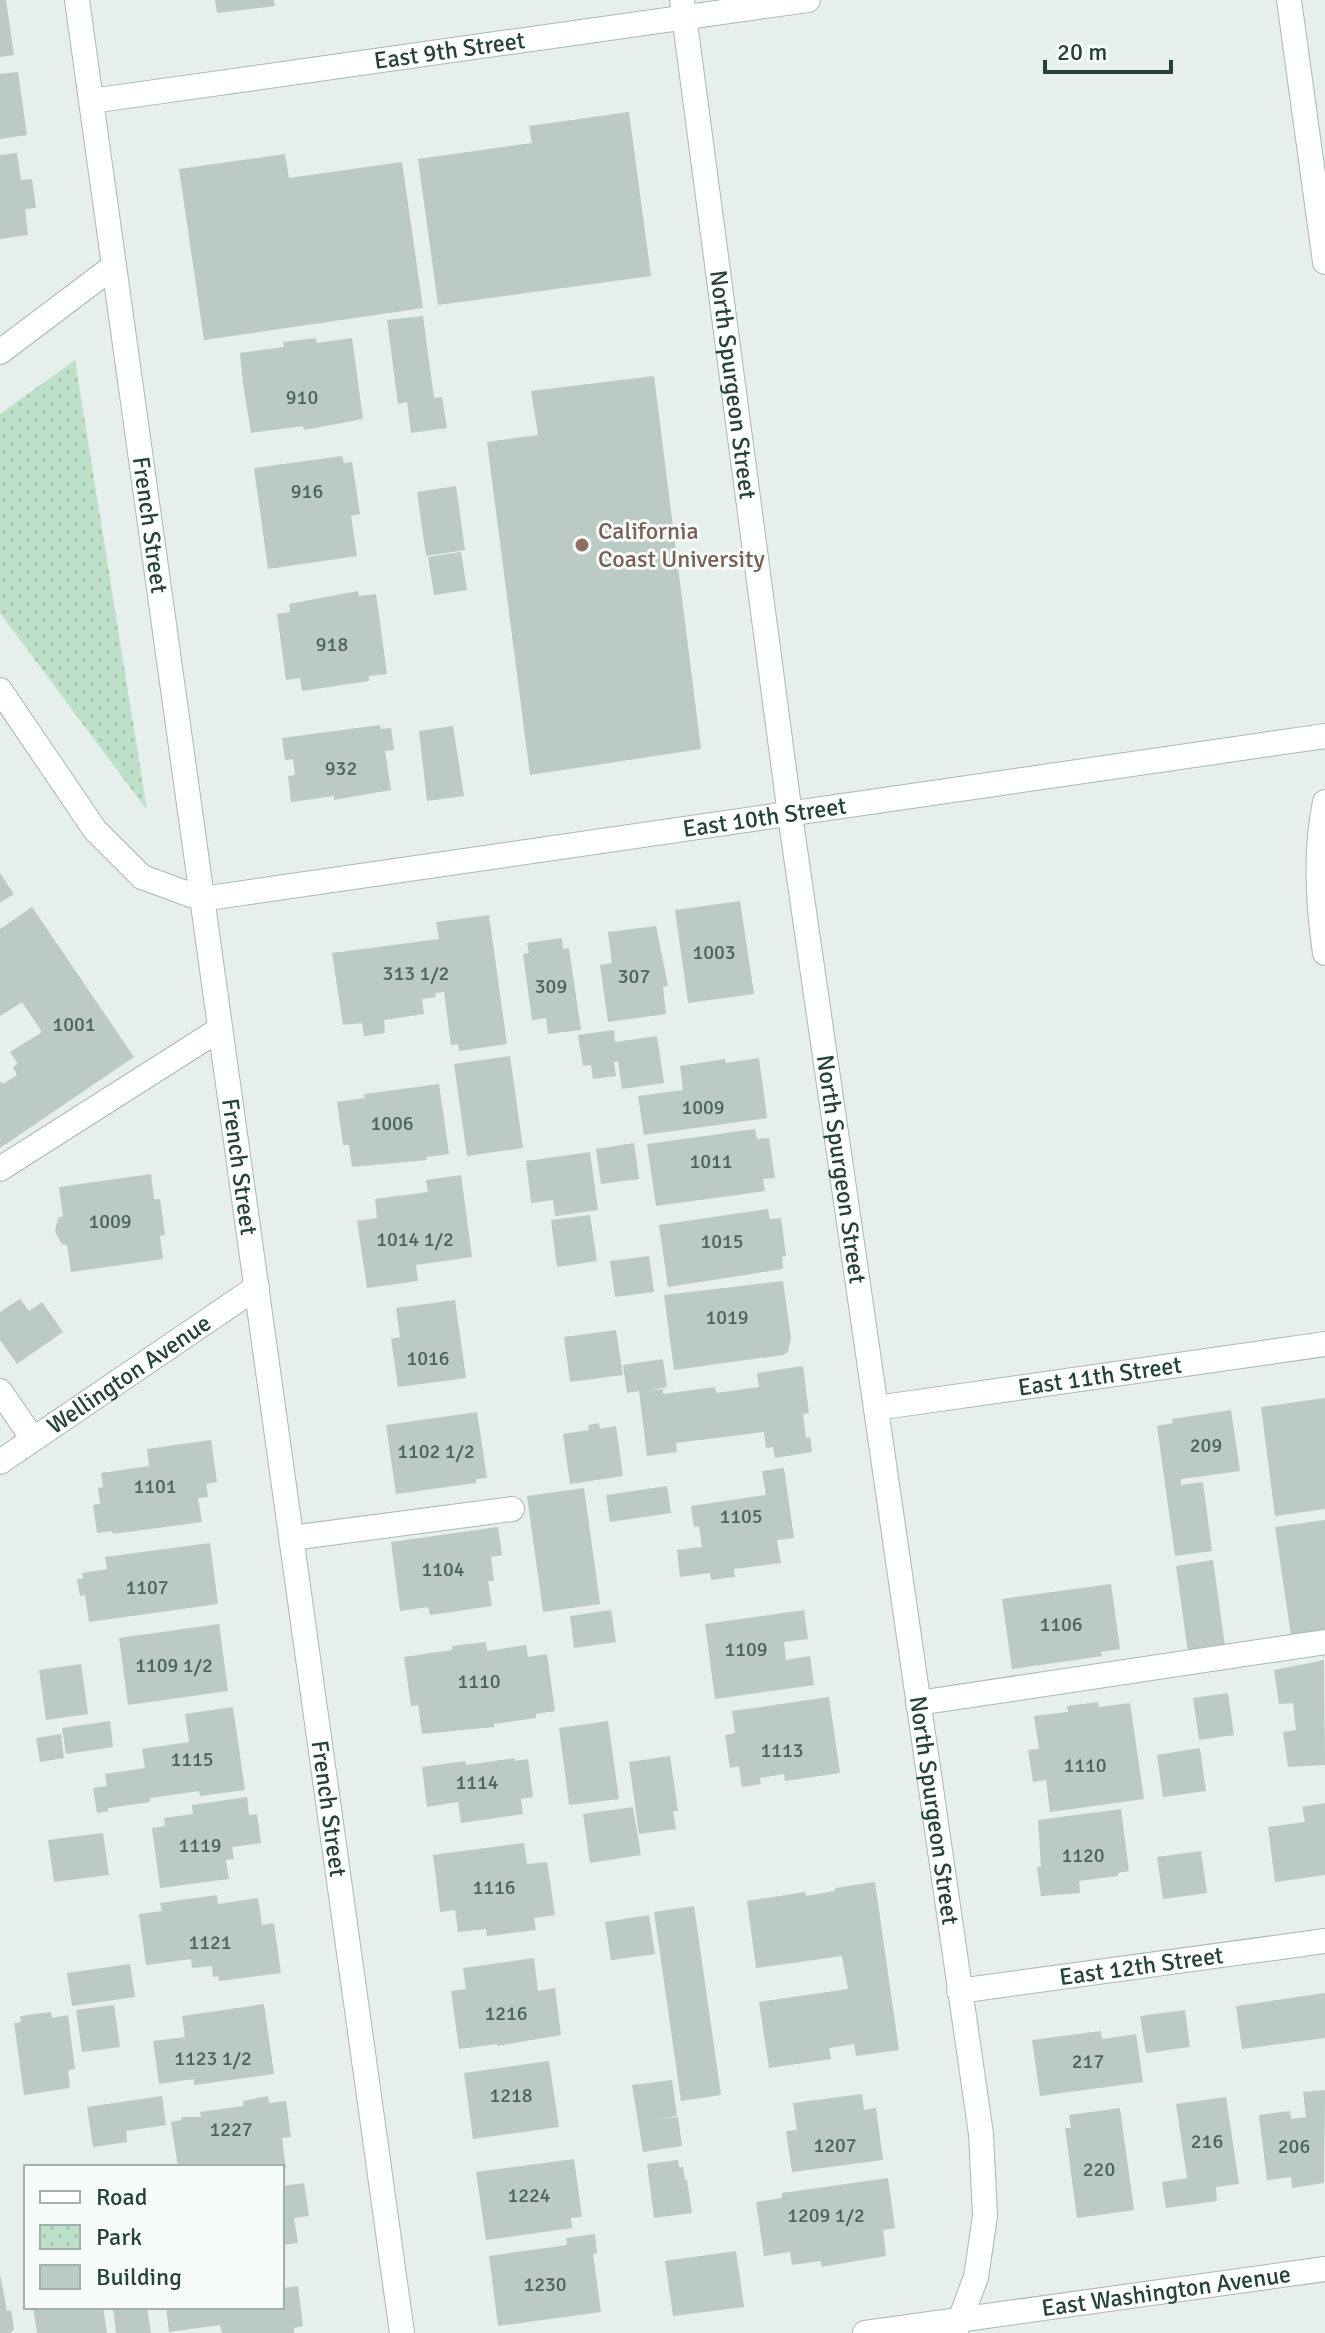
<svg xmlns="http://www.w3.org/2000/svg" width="1325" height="2333" font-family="Signika,sans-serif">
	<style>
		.park { fill: url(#park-dots) }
		.building { fill: #bbcac4 }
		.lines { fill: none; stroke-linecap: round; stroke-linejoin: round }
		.minor-casing { stroke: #a8b8b2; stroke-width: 26 }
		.minor { stroke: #fff; stroke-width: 24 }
		.education-dot { fill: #8d6e63; stroke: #f7fbf9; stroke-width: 3 }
		.labels { text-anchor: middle; stroke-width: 6; stroke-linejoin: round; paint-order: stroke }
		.number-label { font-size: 20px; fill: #4a645c }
		.street-label { font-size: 24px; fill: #24423a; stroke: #f7fbf9 }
		.education-label { font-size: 24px; fill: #785e54; stroke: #f7fbf9; text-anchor: start }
	</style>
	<defs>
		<pattern id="park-dots" width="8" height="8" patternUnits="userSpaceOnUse" patternTransform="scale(2)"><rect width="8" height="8" fill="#bfe0c8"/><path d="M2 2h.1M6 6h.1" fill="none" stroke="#a4c1ad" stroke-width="1.8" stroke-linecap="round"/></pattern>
	</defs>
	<rect width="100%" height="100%" fill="#e6efeb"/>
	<path class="park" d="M75 360 147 810 0 613V414Z"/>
	<path class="building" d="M0 0H6L14 55 0 57Z
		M215 0H274L275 6 217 13Z
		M18 72 27 135 0 139V74Z
		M629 112 651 276 438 305 418 159 532 143 529 126Z
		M17 153 21 180 32 179 36 208 25 209 28 235 0 239V155Z
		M285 154 289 178 402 162 423 308 204 340 179 169Z
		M423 316 434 398 442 397 447 428 411 433 407 402 398 404 387 320Z
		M316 338 317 343 352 338 363 419 304 430 303 426 251 433 243 384 240 353 284 347 283 342Z
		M654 376 701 749 530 775 487 442 538 435 531 391Z
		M342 456 344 463 352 462 360 514 351 516 357 556 268 569 254 468Z
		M456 486 465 550 426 556 417 492Z
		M461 552 467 590 434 595 428 557Z
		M358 591 359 596 376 594 387 674 369 676V681L302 691 300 678 286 680 277 614 290 612 289 604Z
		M380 725 381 729 391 728 394 750 385 751 391 790 334 800V796L291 802 288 776 295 775 293 759 285 760 282 738Z
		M453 726 464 796 427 801 419 731Z
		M0 873 14 894 0 903Z
		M740 901 754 994 688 1003 675 910Z
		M32 907 134 1057 0 1148V1081L3 1084 17 1075 13 1067 18 1064 10 1052 42 1032 22 1002 0 1016V929Z
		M489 915 507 1044 459 1051 458 1044 451 1045 444 992 435 993 436 997 422 999 424 1014 384 1020 385 1033 364 1036 362 1023 343 1025 332 953 439 939 436 922Z
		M656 926 668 986 663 987 666 1014 608 1022 600 965 612 963 608 932Z
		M562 938 563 949 569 948 581 1030 548 1034 546 1018 532 1020 523 954 529 953 527 943Z
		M614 1030 615 1042 657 1036 664 1083 622 1089 618 1061 614 1062 616 1076 593 1079 591 1065 583 1066 578 1035Z
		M510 1056 523 1148 467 1156 454 1064Z
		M759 1058 767 1118 644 1135 638 1096 683 1090 680 1066 725 1059 726 1063Z
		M439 1084 449 1154 426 1157 427 1160 352 1167 349 1145H343L337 1102 365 1098 364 1094Z
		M755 1129 757 1139 769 1138 775 1178 763 1179 765 1191 656 1206 647 1144Z
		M634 1143 639 1179 601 1184 596 1149Z
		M590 1152 598 1210 555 1216 553 1200 531 1203 526 1161Z
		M151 1174 154 1199H160L165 1235 160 1236 163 1259 71 1272 67 1245 62 1244 55 1232 58 1218 63 1216 59 1187Z
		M461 1175 472 1257 416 1265 418 1281 367 1288 357 1221 377 1218 375 1199 428 1192 426 1180Z
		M768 1209 770 1219 781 1218 786 1256 782 1257 783 1269 668 1287 659 1225Z
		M590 1215 597 1261 557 1267 551 1220Z
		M649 1256 654 1292 615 1297 610 1261Z
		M783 1281 791 1338 788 1352 783 1355 674 1370 664 1295Z
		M20 1299 29 1311 42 1302 63 1332 17 1364 0 1340V1312Z
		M455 1300 466 1378 398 1387 391 1339 400 1337 396 1308Z
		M616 1330 623 1375 570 1382 564 1337Z
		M663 1359 667 1387 648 1391 663 1389V1394L715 1387 716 1393 759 1387 757 1373 803 1366 809 1413 803 1414 806 1438 810 1437 812 1452 775 1458 773 1447 766 1448 764 1432 676 1443 677 1452 647 1456 639 1391 627 1393 623 1365Z
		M1325 1398V1509L1275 1516 1261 1407Z
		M1231 1410 1240 1471 1181 1479V1485L1203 1482 1212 1551 1175 1556 1157 1426 1173 1423 1172 1419Z
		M477 1412 487 1478 476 1479V1483L396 1494 386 1425Z
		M599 1423 600 1429 616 1426 623 1476 570 1484 563 1434 589 1430 588 1425Z
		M211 1440 217 1482 206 1484 208 1497 198 1498 202 1522 113 1534 112 1531 97 1533 93 1505 100 1504 98 1488 103 1487 101 1473 149 1466 147 1449Z
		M784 1468 794 1538 777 1540 781 1563 734 1569 735 1577 711 1580 710 1573 680 1577 677 1550 702 1547 699 1526 694 1527 691 1506 766 1495 762 1471Z
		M667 1486 671 1513 610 1522 606 1495Z
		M584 1488 600 1604 543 1612 527 1496Z
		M1325 1520V1631L1291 1636 1275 1527Z
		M498 1527 502 1555 491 1557 494 1581H488L492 1606 430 1615 428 1607 400 1611 391 1542Z
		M210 1543 218 1604 89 1622 85 1595 80 1596 77 1579H83L82 1573 107 1569 105 1557Z
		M1213 1560 1225 1647 1188 1653 1176 1566Z
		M1111 1584 1120 1649 1101 1652 1102 1656 1012 1669 1002 1599Z
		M611 1610 616 1642 574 1648 570 1616Z
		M804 1610 808 1639 784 1642 786 1660 810 1656 814 1685 715 1699 705 1624Z
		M219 1624 228 1691 128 1705 119 1638Z
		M486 1642 487 1651 526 1645 528 1657 547 1654 555 1711 536 1714V1718L494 1724V1727L422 1734 418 1705 411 1706 404 1657 452 1650V1646Z
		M1324 1660 1325 1765 1288 1767 1283 1732 1296 1730 1293 1703 1279 1704 1274 1670Z
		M81 1664 88 1714 46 1720 39 1670Z
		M1228 1693 1234 1735 1199 1740 1193 1698Z
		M829 1697 840 1773 785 1781 784 1774 760 1778 761 1784 742 1787 739 1766 730 1768 725 1735 735 1733 732 1711Z
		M1098 1702 1099 1707 1130 1703 1144 1799 1050 1812 1046 1780 1033 1782 1028 1750 1039 1749 1034 1716 1068 1712 1067 1706Z
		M233 1707 245 1790 200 1796 199 1791 150 1798V1802L108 1808 109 1811 97 1813 93 1788 107 1786 105 1774 145 1768 142 1749 189 1742 185 1714Z
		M110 1721 113 1747 66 1754 62 1728Z
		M608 1721 619 1799 569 1805 559 1728Z
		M61 1734 64 1758 40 1762 36 1738Z
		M1200 1748 1206 1791 1163 1797 1157 1755Z
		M670 1756 678 1811H673L676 1829 639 1834 629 1762Z
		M515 1758V1761L528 1759 533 1797 521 1799 523 1814 461 1823 458 1802 427 1807 422 1767 465 1761 466 1765Z
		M247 1797 249 1815 257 1814 261 1843 232 1847 234 1859 226 1860 229 1879 160 1888 152 1828 165 1826 164 1818 193 1814 192 1805Z
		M1325 1803V1875L1275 1882 1268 1827 1305 1822 1302 1807Z
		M633 1807 641 1855 590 1863 583 1814Z
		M1121 1809 1129 1871 1118 1873V1876L1079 1881 1080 1893 1041 1896 1037 1867H1041L1038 1820Z
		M103 1833 109 1875 54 1882 48 1840Z
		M524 1843 527 1864 547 1862 555 1915 534 1918 536 1930 487 1936 486 1929 458 1932 455 1910 440 1912 433 1855Z
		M1201 1851 1207 1893 1163 1899 1157 1857Z
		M875 1882 899 2050 856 2056 854 2044 829 2048 831 2059 769 2068 759 2002 848 1989 842 1956 756 1968 747 1901 805 1892 806 1896 835 1891V1888Z
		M217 1895 218 1904 258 1898 262 1925 274 1923 281 1973 219 1981 218 1976 213 1977 212 1966 192 1968 191 1959 146 1965 139 1914 162 1911 160 1903Z
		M694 1906 721 2095 681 2101 654 1912Z
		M649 1915 655 1954 611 1960 605 1922Z
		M534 1958 538 1991 555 1988 561 2035 497 2046V2044L459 2049 451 1991 466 1989 463 1968Z
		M130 1964 135 1997 72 2006 67 1973Z
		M1325 1993V2038L1242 2049 1236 2006Z
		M264 2004 274 2074 194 2085V2079L159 2084 153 2041 185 2037 182 2016Z
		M114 2005 120 2047 82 2052 76 2010Z
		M1185 2010 1190 2047 1146 2053 1140 2016Z
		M51 2012 52 2018 68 2015 75 2069 68 2070 70 2088 24 2095 14 2023 21 2022 20 2016Z
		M1101 2031 1102 2039 1136 2034 1143 2082 1040 2096 1032 2040Z
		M549 2061 559 2127 473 2139 464 2073Z
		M672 2080 677 2116 658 2120 678 2117 682 2146 643 2152 632 2085Z
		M1325 2090 1324 2183 1292 2188 1291 2177 1267 2180 1259 2115 1290 2111 1291 2119 1306 2117 1303 2092Z
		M862 2094 864 2110 876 2108 883 2160 792 2172 786 2131 797 2130 793 2103Z
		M162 2096 166 2125 126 2131 127 2142 93 2147 87 2107Z
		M268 2096 269 2103 286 2101 291 2137 282 2138 286 2168 178 2167 171 2122 182 2120 181 2117H201L200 2112 244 2106 243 2101Z
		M1226 2097 1239 2184 1216 2187 1217 2201 1166 2208 1162 2182 1187 2178 1176 2104Z
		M1120 2108 1134 2210 1077 2218 1065 2128H1071L1069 2115Z
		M574 2159 582 2217 571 2218 572 2228 486 2240 476 2172Z
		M678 2160 679 2167H683L685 2180H687L692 2213 654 2218 647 2164Z
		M888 2178 895 2228 883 2230 886 2256 821 2267V2261L792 2265 790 2252 764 2256 756 2202 782 2198V2193Z
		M304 2183 309 2216 294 2218 298 2243 282 2245V2186Z
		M595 2234 597 2253 593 2254 601 2312 498 2326 489 2256 567 2245 566 2238Z
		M736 2251 744 2307 673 2316 665 2261Z
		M0 2274 7 2311 11 2310 14 2330 10 2333H0Z
		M298 2286 303 2326 294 2328V2333H222L220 2325 169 2332 166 2307H282V2288Z
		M33 2307H103L107 2333H37Z
		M113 2307H147L151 2333H116Z"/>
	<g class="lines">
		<g class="minor-casing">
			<g id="minor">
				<path id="s1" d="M77 0 402 2333"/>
				<path id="s2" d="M682 0 790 815 981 2134 985 2216 976 2277 955 2333"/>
				<path d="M1289 0 1325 262"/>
				<path id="s3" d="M91 101 808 0"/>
				<path d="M0 352 114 266"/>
				<path id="s4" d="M0 690 95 830 142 877 202 899 1325 736"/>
				<path d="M1325 802C1315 850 1318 905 1325 953"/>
				<path d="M0 1169 220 1029"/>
				<path d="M0 1391 33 1439"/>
				<path id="s5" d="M876 1408 1325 1344"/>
				<path id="s6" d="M0 1462 257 1287"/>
				<path d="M291 1538 512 1509"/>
				<path d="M918 1703 1325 1642"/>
				<path id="s7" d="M959 1991 1325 1941"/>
				<path id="s8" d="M865 2333 1325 2269"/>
			</g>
		</g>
		<use href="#minor" class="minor"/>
	</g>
	<circle class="education-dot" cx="582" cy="545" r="8"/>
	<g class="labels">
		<g class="number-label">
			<text x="302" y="404">910</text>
			<text x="307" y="498">916</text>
			<text x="332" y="651">918</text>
			<text x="341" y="775">932</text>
			<text x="714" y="959">1003</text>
			<text x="416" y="980">313 1/2</text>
			<text x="634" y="983">307</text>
			<text x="551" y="993">309</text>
			<text x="74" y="1031">1001</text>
			<text x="703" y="1114">1009</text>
			<text x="392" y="1130">1006</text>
			<text x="711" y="1168">1011</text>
			<text x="110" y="1228">1009</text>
			<text x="415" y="1246">1014 1/2</text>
			<text x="722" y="1248">1015</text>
			<text x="727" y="1324">1019</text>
			<text x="428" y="1365">1016</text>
			<text x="1206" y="1452">209</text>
			<text x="436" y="1458">1102 1/2</text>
			<text x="155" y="1493">1101</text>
			<text x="741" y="1523">1105</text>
			<text x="443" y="1576">1104</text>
			<text x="147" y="1594">1107</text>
			<text x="1061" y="1631">1106</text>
			<text x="746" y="1656">1109</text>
			<text x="174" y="1672">1109 1/2</text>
			<text x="479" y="1688">1110</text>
			<text x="782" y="1757">1113</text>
			<text x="192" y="1766">1115</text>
			<text x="1085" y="1772">1110</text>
			<text x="477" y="1789">1114</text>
			<text x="200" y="1852">1119</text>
			<text x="1083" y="1862">1120</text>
			<text x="494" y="1894">1116</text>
			<text x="210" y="1949">1121</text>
			<text x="506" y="2020">1216</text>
			<text x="213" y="2065">1123 1/2</text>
			<text x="1088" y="2068">217</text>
			<text x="511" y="2102">1218</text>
			<text x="231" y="2136">1227</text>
			<text x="1207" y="2148">216</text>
			<text x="835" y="2152">1207</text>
			<text x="1294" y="2153">206</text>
			<text x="1099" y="2176">220</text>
			<text x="529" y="2202">1224</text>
			<text x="826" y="2222">1209 1/2</text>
			<text x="545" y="2291">1230</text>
		</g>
		<g class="street-label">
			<text dy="8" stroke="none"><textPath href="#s3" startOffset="362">East 9th Street</textPath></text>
			<text dy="8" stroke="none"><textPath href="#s2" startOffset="388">North Spurgeon Street</textPath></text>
			<text dy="8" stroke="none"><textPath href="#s1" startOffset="530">French Street</textPath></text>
			<text dy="8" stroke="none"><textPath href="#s4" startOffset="868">East 10th Street</textPath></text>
			<text dy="8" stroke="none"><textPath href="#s1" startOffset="1178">French Street</textPath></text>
			<text dy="8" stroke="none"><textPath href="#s2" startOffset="1180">North Spurgeon Street</textPath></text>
			<text dy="8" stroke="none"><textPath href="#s6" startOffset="156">Wellington Avenue</textPath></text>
			<text dy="8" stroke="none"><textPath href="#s5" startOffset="226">East 11th Street</textPath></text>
			<text dy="8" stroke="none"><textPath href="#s1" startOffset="1826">French Street</textPath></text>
			<text dy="8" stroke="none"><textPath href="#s2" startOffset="1828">North Spurgeon Street</textPath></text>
			<text dy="8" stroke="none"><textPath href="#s7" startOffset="184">East 12th Street</textPath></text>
			<text dy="8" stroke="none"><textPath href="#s8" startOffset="304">East Washington Avenue</textPath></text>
		</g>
		<g class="education-label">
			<text x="598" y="539">California<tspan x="598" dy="28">Coast University</tspan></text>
		</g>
	</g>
	<rect x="24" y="2165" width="260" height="144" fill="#f7fbf9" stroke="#a3b1ad" stroke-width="2"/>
	<rect x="40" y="2191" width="40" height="12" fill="#ffffff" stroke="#a3b1ad" stroke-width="2"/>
	<text x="96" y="2205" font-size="24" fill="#24423a">Road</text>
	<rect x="40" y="2225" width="40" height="24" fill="url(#park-dots)" stroke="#a3b1ad" stroke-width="2"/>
	<text x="96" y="2245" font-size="24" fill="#24423a">Park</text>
	<rect x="40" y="2265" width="40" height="24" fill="#bbcac4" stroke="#a3b1ad" stroke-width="2"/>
	<text x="96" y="2285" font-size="24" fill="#24423a">Building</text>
	<path d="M1045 60v12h126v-12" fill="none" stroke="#24423a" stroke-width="4"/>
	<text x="1057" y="60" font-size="24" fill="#24423a" stroke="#f7fbf9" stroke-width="6" paint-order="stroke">20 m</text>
</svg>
